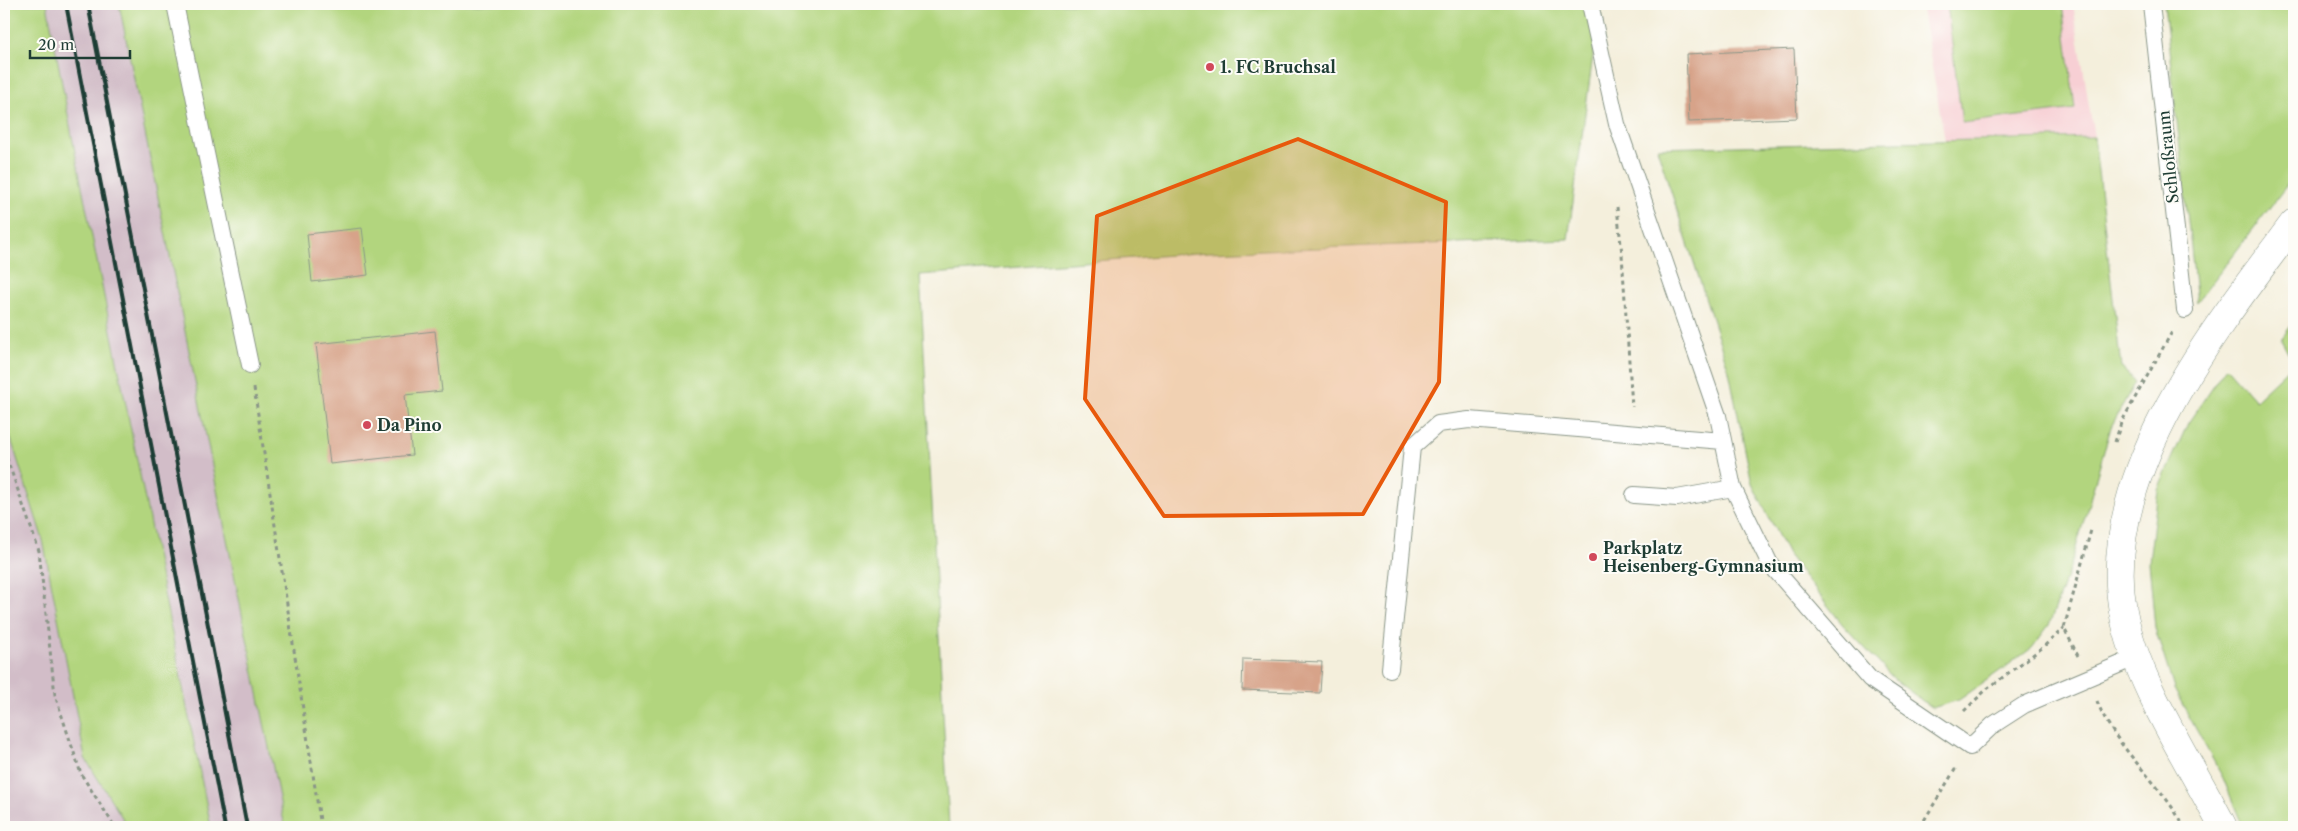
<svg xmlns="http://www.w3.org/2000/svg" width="2298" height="831" font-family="'Libre Caslon Text',serif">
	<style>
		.built { fill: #f7cfd4 }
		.industrial { fill: #d2bdc8 }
		.green { fill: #b2d57e; stroke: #688959 }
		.building { fill: #d7a389 }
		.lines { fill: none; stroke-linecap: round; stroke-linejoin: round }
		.lane-casing { stroke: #8a9688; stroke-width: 18 }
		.secondary-casing { stroke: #8a9688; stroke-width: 29 }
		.path { stroke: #8a9688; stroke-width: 3; stroke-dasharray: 4 4; stroke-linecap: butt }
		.lane { stroke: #fff; stroke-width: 16 }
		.secondary { stroke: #fff; stroke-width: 28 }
		.rail { stroke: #1f3d34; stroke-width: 4 }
		.marked { fill: #e8590c; fill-opacity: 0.2; stroke: #e8590c; stroke-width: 4; stroke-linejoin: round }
		.poi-dot { fill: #d1495b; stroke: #fdfcf7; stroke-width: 2 }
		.labels { text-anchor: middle; stroke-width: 4; stroke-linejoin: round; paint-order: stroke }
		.poi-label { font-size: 16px; font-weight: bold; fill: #1f3d34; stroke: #fdfcf7; text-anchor: start }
		.street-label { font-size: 16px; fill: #1f3d34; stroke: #fdfcf7 }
	</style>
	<rect width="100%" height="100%" fill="#fdfcf7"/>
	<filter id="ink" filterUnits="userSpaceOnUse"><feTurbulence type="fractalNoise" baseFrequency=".02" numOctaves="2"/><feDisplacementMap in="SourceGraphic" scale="10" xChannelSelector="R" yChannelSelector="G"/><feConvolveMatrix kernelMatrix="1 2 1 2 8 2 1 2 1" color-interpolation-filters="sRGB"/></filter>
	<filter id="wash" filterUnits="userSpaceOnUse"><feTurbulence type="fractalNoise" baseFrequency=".0096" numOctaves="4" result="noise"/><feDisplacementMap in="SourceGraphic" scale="20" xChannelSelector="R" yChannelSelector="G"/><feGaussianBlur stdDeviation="1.12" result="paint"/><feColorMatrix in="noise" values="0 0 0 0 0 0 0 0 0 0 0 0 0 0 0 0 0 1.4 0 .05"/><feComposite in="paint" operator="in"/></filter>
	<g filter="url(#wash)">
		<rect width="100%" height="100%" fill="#f4efdc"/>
		<path class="built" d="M1921 4H2073L2094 137 1945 141Z"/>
		<path class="industrial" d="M47 4H119L285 827H211L75 152Z
			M4 423 9 433 43 540 85 758 128 827H4Z"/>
		<path class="green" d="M4 4H47L75 152 211 827H128L85 758 43 540 9 433 4 423Z
			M119 4H1600L1568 239 1209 252 920 275 949 827H285Z
			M1947 4H2062L2075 109 1962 123Z
			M2164 4H2294V176L2197 302Z
			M2094 137 2121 367 2135 382 2111 427 2071 565 2049 625 2032 648 1959 700 1932 708 1895 680 1843 625 1788 555 1752 484 1729 371 1657 148Z
			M2294 322V827H2243L2223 778 2174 689 2155 628 2149 562 2158 490 2188 423 2226 367 2255 400 2294 363 2281 339Z"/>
		<g id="blocks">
			<path class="building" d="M1794 49 1797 118 1689 122 1686 54Z
				M362 228 368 275 312 282 307 234Z
				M435 331 442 391 405 395 412 455 330 464 316 344Z
				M1243 659 1322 662 1320 693 1242 690Z"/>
		</g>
	</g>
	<g filter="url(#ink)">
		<use href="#blocks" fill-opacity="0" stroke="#8a9688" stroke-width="1"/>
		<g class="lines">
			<g class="lane-casing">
				<path id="lane" d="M175 4 250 365
					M1590 4 1617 124 1718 416 1733 488 1770 564 1870 679 1970 747 1993 725 2024 705 2137 657
					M2151 4 2185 310
					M1634 495 1677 498 1733 488
					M1390 669 1412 447 1438 424 1469 420 1723 441"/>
			</g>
			<g class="secondary-casing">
				<path id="secondary" d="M2223 827C2190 762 2136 683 2123 611 2098 474 2217 326 2294 223"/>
			</g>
			<path class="path" d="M1617 207 1622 254 1632 407
				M254 388 321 827
				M2115 442 2121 423 2173 330
				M4 450 39 551 55 695 81 774 115 827
				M2078 656 2064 628 2091 530
				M2097 701C2115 749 2161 782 2184 827
				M1964 711 1987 689 2042 648 2064 628
				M1920 827 1956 768"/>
			<use href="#lane" class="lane"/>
			<use href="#secondary" class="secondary"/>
			<path class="rail" d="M66 4 225 827
				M88 4 247 827"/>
		</g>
	</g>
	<path class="marked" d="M1298 139 1446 202 1439 382 1363 514 1164 516 1085 399 1097 216Z"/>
	<g class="poi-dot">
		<circle cx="1210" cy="67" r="5"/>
		<circle cx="367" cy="425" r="5"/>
		<circle cx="1593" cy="557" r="5"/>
	</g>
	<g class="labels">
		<g class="poi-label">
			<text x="1220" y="73">1. FC Bruchsal</text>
			<text x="377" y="431">Da Pino</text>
			<text x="1603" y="554">Parkplatz<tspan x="1603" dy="18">Heisenberg-Gymnasium</tspan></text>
		</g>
		<g class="street-label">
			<text transform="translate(2168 157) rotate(-96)" y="6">Schloßraum</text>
		</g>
	</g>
	<rect width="2298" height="831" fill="none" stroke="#fdfcf7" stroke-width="20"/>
	<path d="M30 50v8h100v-8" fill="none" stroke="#1f3d34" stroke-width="2.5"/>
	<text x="38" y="50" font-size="15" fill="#1f3d34" stroke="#fdfcf7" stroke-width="4" paint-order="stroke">20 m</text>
</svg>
